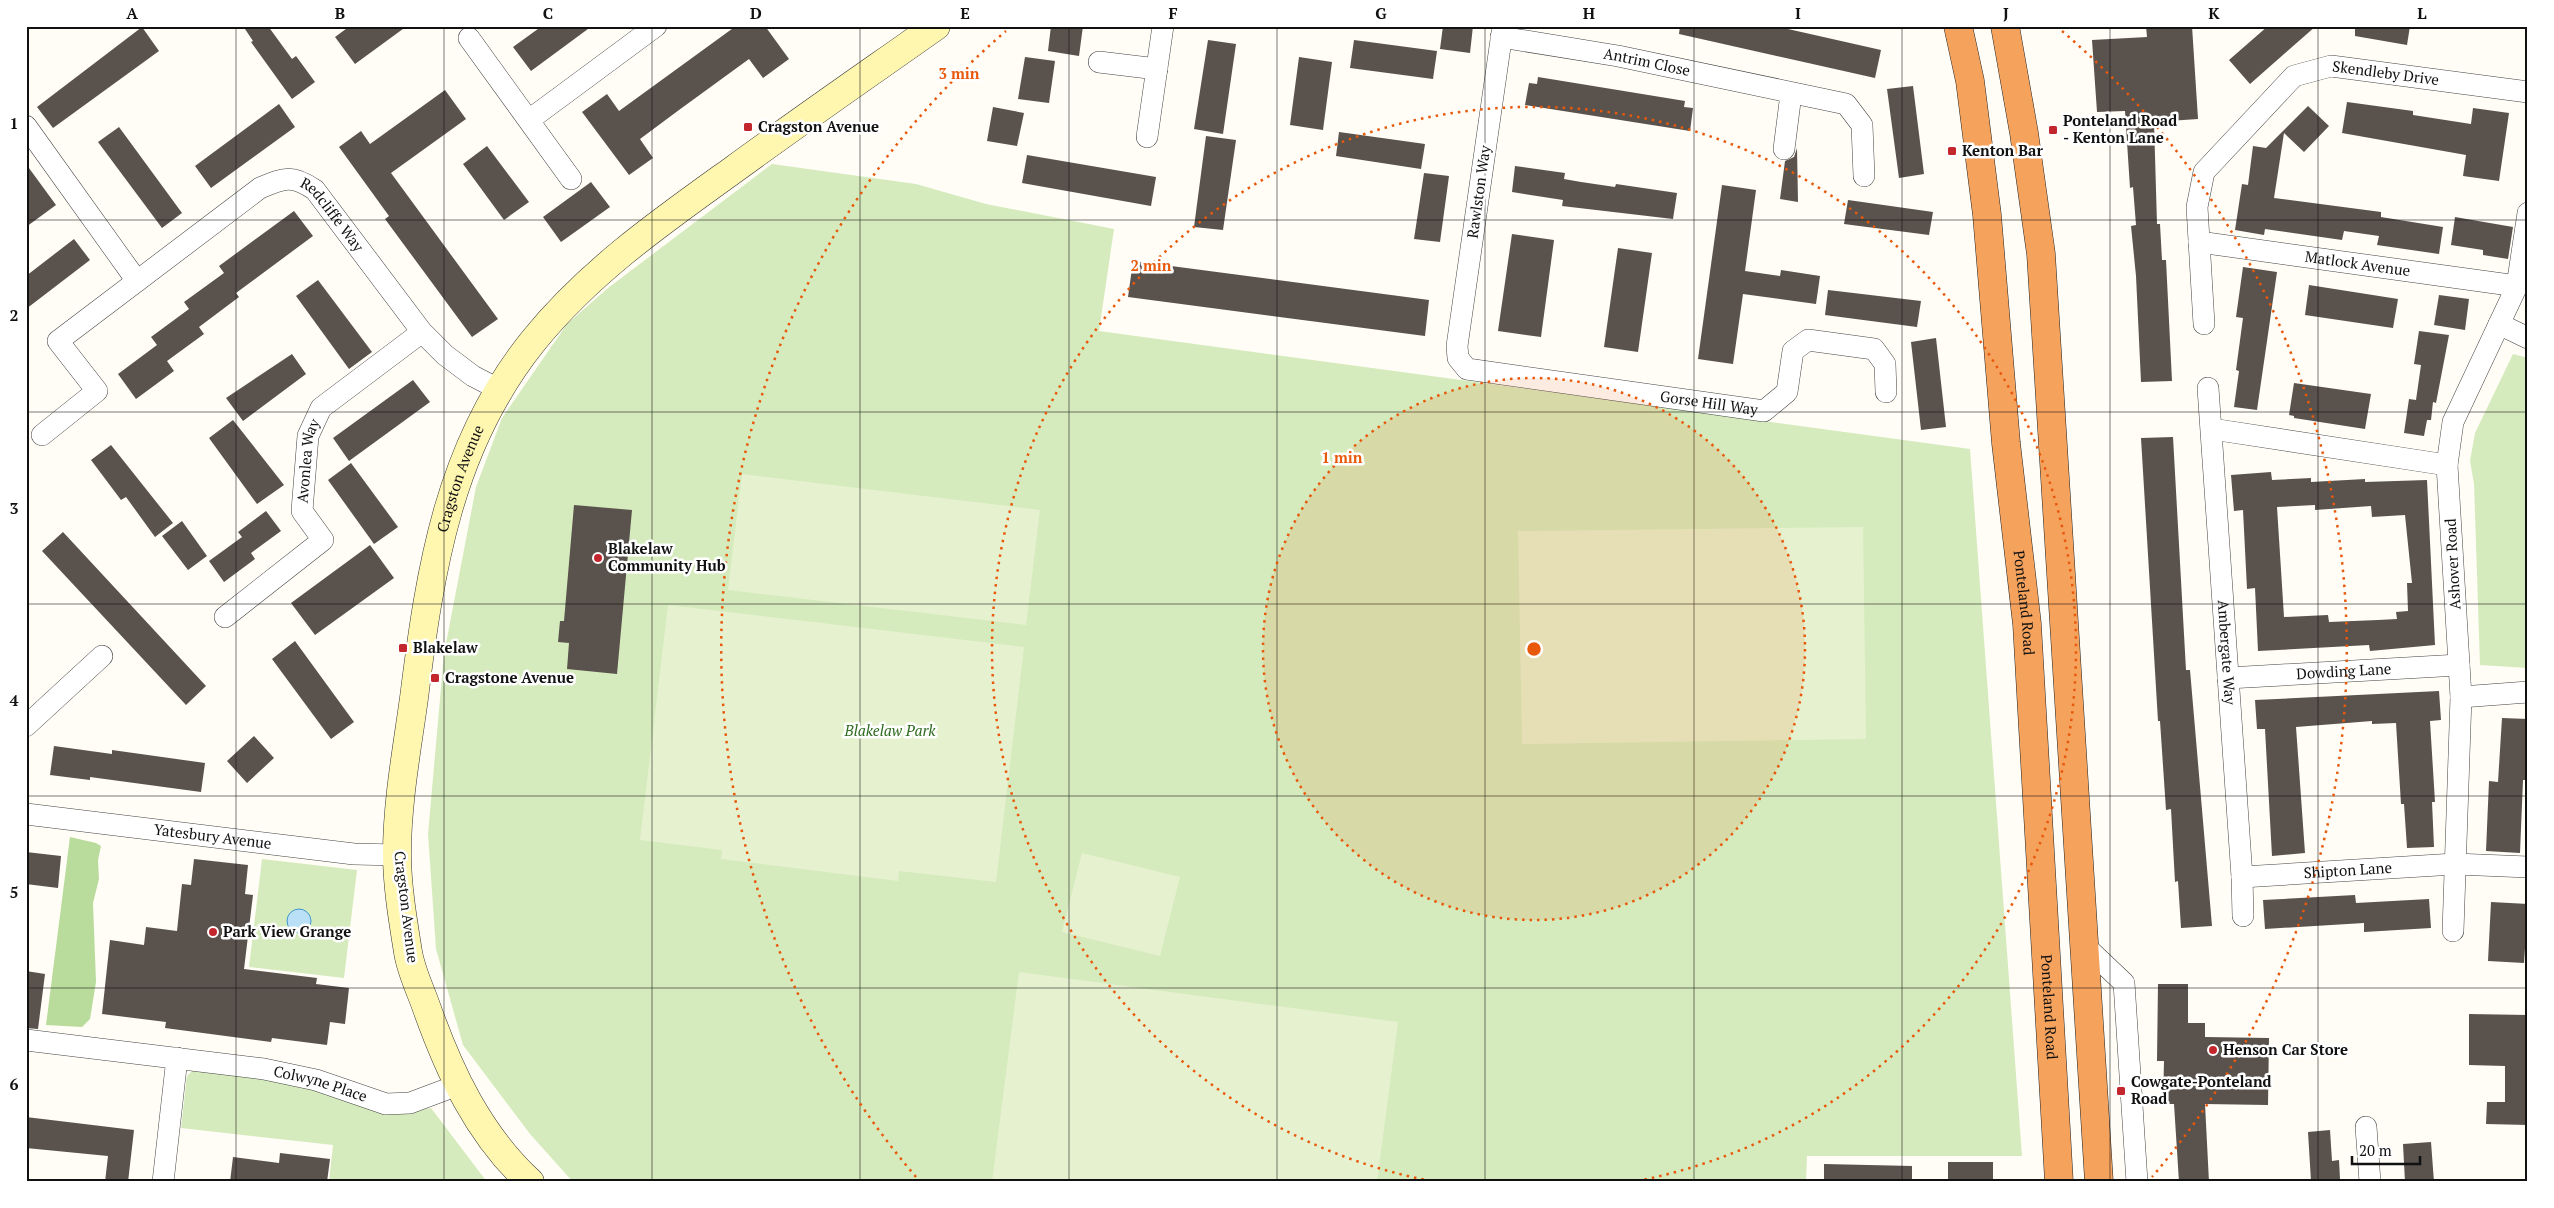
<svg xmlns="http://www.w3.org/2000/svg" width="2554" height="1208" font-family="'PT Serif',serif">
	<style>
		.green { fill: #d5ebbd }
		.forest { fill: #b9dc9c }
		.pitch { fill: #e6f2cf }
		.water { fill: #b9e0f7; stroke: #3f96cf }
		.building { fill: #5a524d; fill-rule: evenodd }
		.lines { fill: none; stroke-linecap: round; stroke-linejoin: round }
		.street-casing { stroke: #444; stroke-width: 22 }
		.secondary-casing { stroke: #333; stroke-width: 29 }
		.highway-casing { stroke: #222; stroke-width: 29 }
		.street { stroke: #fff; stroke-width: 21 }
		.secondary { stroke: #fff6b0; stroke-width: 28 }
		.highway { stroke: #f5a25d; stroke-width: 28 }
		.grid { fill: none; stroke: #111; stroke-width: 1; stroke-opacity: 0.55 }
		.ring { fill: none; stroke: #e8590c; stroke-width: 2.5; stroke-dasharray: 2.5 5 }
		.poi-dot { fill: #c4262e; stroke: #fff; stroke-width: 2 }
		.labels { text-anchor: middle; stroke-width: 5; stroke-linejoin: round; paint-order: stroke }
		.street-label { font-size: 15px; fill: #111; stroke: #fff }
		.poi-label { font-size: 15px; font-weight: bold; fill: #111; stroke: #fff; text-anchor: start }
		.park-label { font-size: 15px; font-style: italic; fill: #2f6b1f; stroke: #fff }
		.centre { fill: #e8590c; stroke: #fff; stroke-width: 2.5 }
		.ring-label { font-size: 15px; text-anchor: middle; font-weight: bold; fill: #e8590c; stroke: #fff; stroke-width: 5; stroke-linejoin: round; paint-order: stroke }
		.neatline { fill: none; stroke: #111; stroke-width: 2 }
		.grid-label { font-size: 16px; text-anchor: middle; font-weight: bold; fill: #111 }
	</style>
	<rect width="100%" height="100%" fill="#fffdf5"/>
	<path class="green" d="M772 164 916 184 986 204 1114 229 1099 331 1970 449 2022 1156H1807L1806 1182H573L530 1134 463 1045 436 949 428 834 444 654 476 487 502 418 567 324 608 288Z
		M2513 354 2528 358V668L2480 665 2474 484 2470 461 2475 433Z
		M262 859 357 870 344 978 249 967Z
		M197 1066 263 1074 411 1112 431 1108 487 1182H329L333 1145 181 1128 187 1076Z"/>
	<path class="forest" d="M70 837 96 843 101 846 98 860 99 879 93 903 96 982 90 1019 82 1027 46 1025Z"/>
	<path class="pitch" d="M742 474 1040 510 1026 625 728 590Z
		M1863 527 1866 739 1522 744 1518 531Z
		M668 605 1024 647 996 882 899 871 898 881 721 859 722 850 640 840Z
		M1082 853 1180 877 1160 956 1062 932Z
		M1019 972 1398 1022 1377 1182H992Z"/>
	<path class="water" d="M287 921a12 12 0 1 1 24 0a12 12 0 1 1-24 0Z"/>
	<path class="building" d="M243 26H268L292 59 296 56 315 82 292 99 251 42 253 41Z
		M350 26H407L355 64 335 37Z
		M542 26H592L531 71 513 47Z
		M736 26H765L789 59 763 78 749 59 679 110 640 139 653 158 629 175 582 112 607 94 619 111Z
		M1051 26H1083L1079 56 1048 51Z
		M1443 26H1473L1470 53 1440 49Z
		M1680 26H1775L1881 50 1875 78 1679 34Z
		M2146 26H2192L2198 119 2154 122 2157 224H2160L2162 260H2166L2172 381 2141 382 2136 276 2131 226 2136 225 2133 187 2130 188 2125 111 2097 112 2092 40 2147 37Z
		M2268 26H2316L2250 84 2229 60Z
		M2355 26H2410L2407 45 2355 36Z
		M142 27 159 51 53 128 37 107Z
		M1208 40 1236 44 1223 134 1194 129Z
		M1354 40 1437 51 1433 79 1350 68Z
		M1025 57 1055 61 1049 103 1018 99Z
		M1299 57 1332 62 1323 130 1290 125Z
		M1538 77 1685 101 1684 107 1693 108 1690 131 1525 105 1529 83 1537 84Z
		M1913 86 1924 174 1899 178 1887 89Z
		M445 90 466 119 391 173 498 319 472 337 385 219 389 216 339 147 361 131 370 144Z
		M2347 102 2413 111V115L2471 124 2473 108 2509 113 2499 181 2463 176 2466 155 2342 133Z
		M279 104 295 127 211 188 195 166Z
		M2308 106 2329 126 2304 152 2284 133 2274 198 2381 212V217L2443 227 2439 254 2377 245 2379 236 2344 231 2342 240 2265 229 2264 235 2235 230 2242 184 2248 185 2253 146 2266 148Z
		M993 107 1024 113 1017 146 987 141Z
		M119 127 182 213 162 228 98 142Z
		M1339 132 1425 144 1421 169 1336 156Z
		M1206 136 1236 140 1223 230 1194 227Z
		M487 146 529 202 504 220 463 164Z
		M1797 148 1798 202 1780 199 1785 161 1794 157Z
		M1027 155 1156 177 1151 206 1022 183Z
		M26 164 56 205 26 227Z
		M1515 166 1565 173 1564 179 1581 182 1615 187 1616 184 1677 193 1673 219 1562 206 1563 200 1512 192Z
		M1424 173 1449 176 1440 242 1414 239Z
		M591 182 610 207 561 242 543 217Z
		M1722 185 1756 190 1745 271 1780 276 1781 270 1820 276 1816 304 1743 294 1733 364 1698 359Z
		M1848 200 1933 212 1929 235 1844 224Z
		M294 211 313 236 236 293 239 297 199 327 204 334 167 361 174 371 136 399 118 374 157 345 151 337 189 309 184 302 224 273 219 266Z
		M2455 217 2513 227 2508 259 2483 255V250L2451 245Z
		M1512 234 1554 240 1541 337 1498 331Z
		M74 239 90 260 26 309V276Z
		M1618 248 1652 253 1638 352 1604 347Z
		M1133 261 1429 300 1425 336 1128 297Z
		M2243 267 2277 272 2257 410 2234 407 2239 371 2236 370 2243 318 2236 317Z
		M318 280 372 352 349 369 296 296Z
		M2309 285 2398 299 2393 328 2305 315Z
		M1828 290 1921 301 1917 327 1825 315Z
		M2439 295 2469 299 2465 330 2434 325Z
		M2419 331 2449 335 2436 403 2433 402 2431 420H2427L2424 436 2404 433 2409 399 2416 400 2421 365 2414 364Z
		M1936 338 1946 427 1921 430 1911 342Z
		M292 354 306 374 243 421 226 398Z
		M413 380 430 402 349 461 333 438Z
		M2294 383 2371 394 2365 429 2294 418V416L2289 415Z
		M233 420 284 485 257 504 209 438Z
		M2173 437 2186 670H2190L2212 926 2181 928 2178 881 2175 882 2171 809 2166 810 2160 721H2158L2141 438Z
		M111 445 173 523 155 537 126 497 121 500 91 460Z
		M351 463 398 527 374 544 328 480Z
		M2271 472 2272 480 2311 478V482L2365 479V482L2427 480 2435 645 2370 651 2369 645 2258 651 2255 588 2247 589 2243 510 2234 511 2231 475ZM2315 505V510L2371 506 2372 517 2405 515 2412 583H2407L2408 611 2396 612 2397 619 2378 620 2329 622 2328 615 2284 617 2277 507Z
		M574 505 632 510 617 674 567 669 569 643 558 642 560 621H564Z
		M266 511 281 531 251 553 255 559 224 582 209 561 242 537 238 532Z
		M182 521 207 556 188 570 162 536Z
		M63 532 206 686 186 705 42 551Z
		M370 545 394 578 315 635 291 603Z
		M295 641 354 722 331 739 272 659Z
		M2439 691 2441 720 2430 721 2435 802H2432L2434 847 2407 848 2404 804H2401L2396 723 2372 724V721L2296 727 2305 853 2272 856 2265 729H2257L2255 700Z
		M2502 718 2528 719V780H2523L2520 853 2486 851 2489 781 2498 782Z
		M254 736 274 758 247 783 227 761Z
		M54 746 112 754V750L205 763 201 792 90 777V780L50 775Z
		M26 852 61 856 58 888 26 884Z
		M194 859 248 865 245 894 253 895 244 969 317 978 316 984 349 988 345 1024 330 1022 327 1045 272 1038 271 1042 165 1028 166 1022 102 1014 110 940 144 945 146 927 177 931 182 884 191 885Z
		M2355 895 2356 903 2429 899 2431 928 2364 932V923L2265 929 2263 900Z
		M2491 902 2528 904 2524 963 2488 961Z
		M26 971 45 974 38 1029 26 1028Z
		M2158 984H2188V1023H2205V1037L2269 1038 2268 1105 2205 1104 2209 1182H2179L2174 1104H2163L2164 1061H2157Z
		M2469 1014 2528 1015V1125L2486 1124 2487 1102H2505V1066L2469 1065Z
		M26 1117 134 1130 128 1182H105L108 1156 26 1148Z
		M2330 1130 2332 1161 2339 1160 2340 1179 2311 1181 2308 1132Z
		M2431 1142 2434 1182H2405L2403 1144Z
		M280 1153 330 1159 327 1182H230L233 1157 279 1163Z
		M1948 1162H1993V1182H1948Z
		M1824 1164 1912 1166V1182H1824Z"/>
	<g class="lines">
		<g class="street-casing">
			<g id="street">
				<path id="s1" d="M1503 26 1457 346 1458 358 1467 369 1764 411 1787 392 1793 351 1808 340 1874 349 1885 364 1886 392"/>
				<path id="s2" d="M1501 37 1618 56 1846 104 1862 125 1864 176"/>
				<path d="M469 38 571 179"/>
				<path d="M1099 62 1157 69"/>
				<path d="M529 120 656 26"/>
				<path d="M26 126 137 281"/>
				<path d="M1147 137 1163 26"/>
				<path d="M1784 149 1791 94"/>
				<path id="s3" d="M2199 242 2517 286"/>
				<path id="s4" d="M2204 324 2197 207 2204 172 2294 76 2331 66 2528 92"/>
				<path d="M2499 324 2528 338"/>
				<path id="s5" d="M2208 388 2242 877 2243 916"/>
				<path d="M2212 429 2447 465"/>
				<path id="s6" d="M42 435 97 391 58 341 260 188C284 178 292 174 315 190L422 332 445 355 473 376 498 389"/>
				<path id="s7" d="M225 617 323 540 302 511 308 436 321 408 422 332"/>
				<path id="s8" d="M2228 678 2459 665"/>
				<path d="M2461 697 2528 692"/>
				<path d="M26 726 102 656"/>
				<path id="s9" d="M26 814 354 854 397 855"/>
				<path id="s10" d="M2242 877 2455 864 2528 867"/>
				<path d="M2453 931 2461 697 2447 465 2453 422 2517 286 2528 213"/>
				<path d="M2085 946 2124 983 2137 1182"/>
				<path id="s11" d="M26 1040 264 1069 316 1080 386 1104 410 1103 458 1085"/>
				<path d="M2366 1127 2370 1182"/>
				<path d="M163 1182 177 1058"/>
			</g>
		</g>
		<g class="secondary-casing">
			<g id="secondary">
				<path id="s12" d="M530 1182C478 1134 449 1071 426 1006 420 989 411 971 408 952 403 921 397 886 397 854 397 802 407 749 414 698 430 569 449 445 534 340 590 271 662 221 733 170 800 121 868 74 936 26"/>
			</g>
		</g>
		<g class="highway-casing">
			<g id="highway">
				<path id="s13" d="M1958 26 1970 81 1987 215 2006 443 2027 624 2059 1182"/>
				<path d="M2005 26 2024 133 2041 254 2099 1182"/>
			</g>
		</g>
		<use href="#street" class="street"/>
		<use href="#secondary" class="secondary"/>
		<use href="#highway" class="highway"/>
	</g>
	<path class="grid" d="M236 26V1182M444 26V1182M652 26V1182M860 26V1182M1069 26V1182M1277 26V1182M1485 26V1182M1694 26V1182M1902 26V1182M2110 26V1182M2318 26V1182M26 220H2528M26 412H2528M26 604H2528M26 796H2528M26 988H2528"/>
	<circle cx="1534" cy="649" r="271" fill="#e8590c" fill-opacity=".12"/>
	<g class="ring">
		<circle cx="1534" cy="649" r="271"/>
		<path d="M1431 1181A542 542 0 1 1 1637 1181"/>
		<path d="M916 1177A813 813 0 0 1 1006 31M2062 31A813 813 0 0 1 2152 1177"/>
	</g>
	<g class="poi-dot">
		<rect x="743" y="122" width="10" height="10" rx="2.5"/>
		<rect x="2048" y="125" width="10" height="10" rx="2.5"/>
		<rect x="1947" y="146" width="10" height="10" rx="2.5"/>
		<circle cx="598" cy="558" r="5"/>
		<rect x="398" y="643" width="10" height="10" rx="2.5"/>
		<rect x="430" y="673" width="10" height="10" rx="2.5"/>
		<circle cx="213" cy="932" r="5"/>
		<circle cx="2213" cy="1050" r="5"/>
		<rect x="2116" y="1086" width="10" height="10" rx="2.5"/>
	</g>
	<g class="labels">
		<g class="street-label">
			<text dy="5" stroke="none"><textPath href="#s2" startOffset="148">Antrim Close</textPath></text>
			<text dy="5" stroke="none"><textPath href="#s4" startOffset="378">Skendleby Drive</textPath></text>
			<text transform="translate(1479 192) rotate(-82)" y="5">Rawlston Way</text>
			<text dy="5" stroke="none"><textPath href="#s6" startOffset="476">Redcliffe Way</textPath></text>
			<text dy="5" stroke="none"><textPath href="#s3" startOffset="160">Matlock Avenue</textPath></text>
			<text dy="5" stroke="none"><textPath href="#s1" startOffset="594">Gorse Hill Way</textPath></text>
			<text dy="5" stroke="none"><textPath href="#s7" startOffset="211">Avonlea Way</textPath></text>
			<text dy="5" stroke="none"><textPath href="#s12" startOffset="744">Cragston Avenue</textPath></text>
			<text transform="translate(2453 564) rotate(-93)" y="5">Ashover Road</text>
			<text dy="5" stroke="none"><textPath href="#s13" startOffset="581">Ponteland Road</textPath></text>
			<text dy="5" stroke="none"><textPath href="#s5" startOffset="265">Ambergate Way</textPath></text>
			<text dy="5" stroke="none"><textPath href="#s8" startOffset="116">Dowding Lane</textPath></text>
			<text dy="5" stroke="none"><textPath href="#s9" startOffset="188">Yatesbury Avenue</textPath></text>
			<text dy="5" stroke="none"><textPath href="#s10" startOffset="106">Shipton Lane</textPath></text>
			<text transform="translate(406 907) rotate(83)" y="5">Cragston Avenue</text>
			<text dy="5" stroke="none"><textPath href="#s13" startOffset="986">Ponteland Road</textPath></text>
			<text dy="5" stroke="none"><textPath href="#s11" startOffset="298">Colwyne Place</textPath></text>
		</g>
		<g class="poi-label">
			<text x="2063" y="126">Ponteland Road<tspan x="2063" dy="17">- Kenton Lane</tspan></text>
			<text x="758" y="132">Cragston Avenue</text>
			<text x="1962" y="156">Kenton Bar</text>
			<text x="608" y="554">Blakelaw<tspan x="608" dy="17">Community Hub</tspan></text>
			<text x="413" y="653">Blakelaw</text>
			<text x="445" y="683">Cragstone Avenue</text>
			<text x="223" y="937">Park View Grange</text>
			<text x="2223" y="1055">Henson Car Store</text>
			<text x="2131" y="1087">Cowgate-Ponteland<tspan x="2131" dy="17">Road</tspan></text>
		</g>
		<g class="park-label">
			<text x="890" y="736">Blakelaw Park</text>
		</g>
	</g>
	<circle cx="1534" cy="649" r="8" class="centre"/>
	<g class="ring-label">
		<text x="959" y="79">3 min</text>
		<text x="1151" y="271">2 min</text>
		<text x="1342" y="463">1 min</text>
	</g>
	<rect width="2554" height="1208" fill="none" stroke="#ffffff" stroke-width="55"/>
	<path d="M2352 1156v8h68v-8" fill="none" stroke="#111111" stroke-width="2.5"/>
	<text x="2359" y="1156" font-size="15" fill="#111111" stroke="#ffffff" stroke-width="4" paint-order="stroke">20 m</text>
	<rect x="28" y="28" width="2498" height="1152" class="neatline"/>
	<g class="grid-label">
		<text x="132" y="19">A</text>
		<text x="340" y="19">B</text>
		<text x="548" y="19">C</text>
		<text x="756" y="19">D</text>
		<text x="965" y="19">E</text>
		<text x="1173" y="19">F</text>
		<text x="1381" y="19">G</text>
		<text x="1589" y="19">H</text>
		<text x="1798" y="19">I</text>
		<text x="2006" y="19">J</text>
		<text x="2214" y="19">K</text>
		<text x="2422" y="19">L</text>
		<text x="14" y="129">1</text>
		<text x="14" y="321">2</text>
		<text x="14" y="514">3</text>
		<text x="14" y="706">4</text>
		<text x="14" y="898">5</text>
		<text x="14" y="1090">6</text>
	</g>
</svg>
